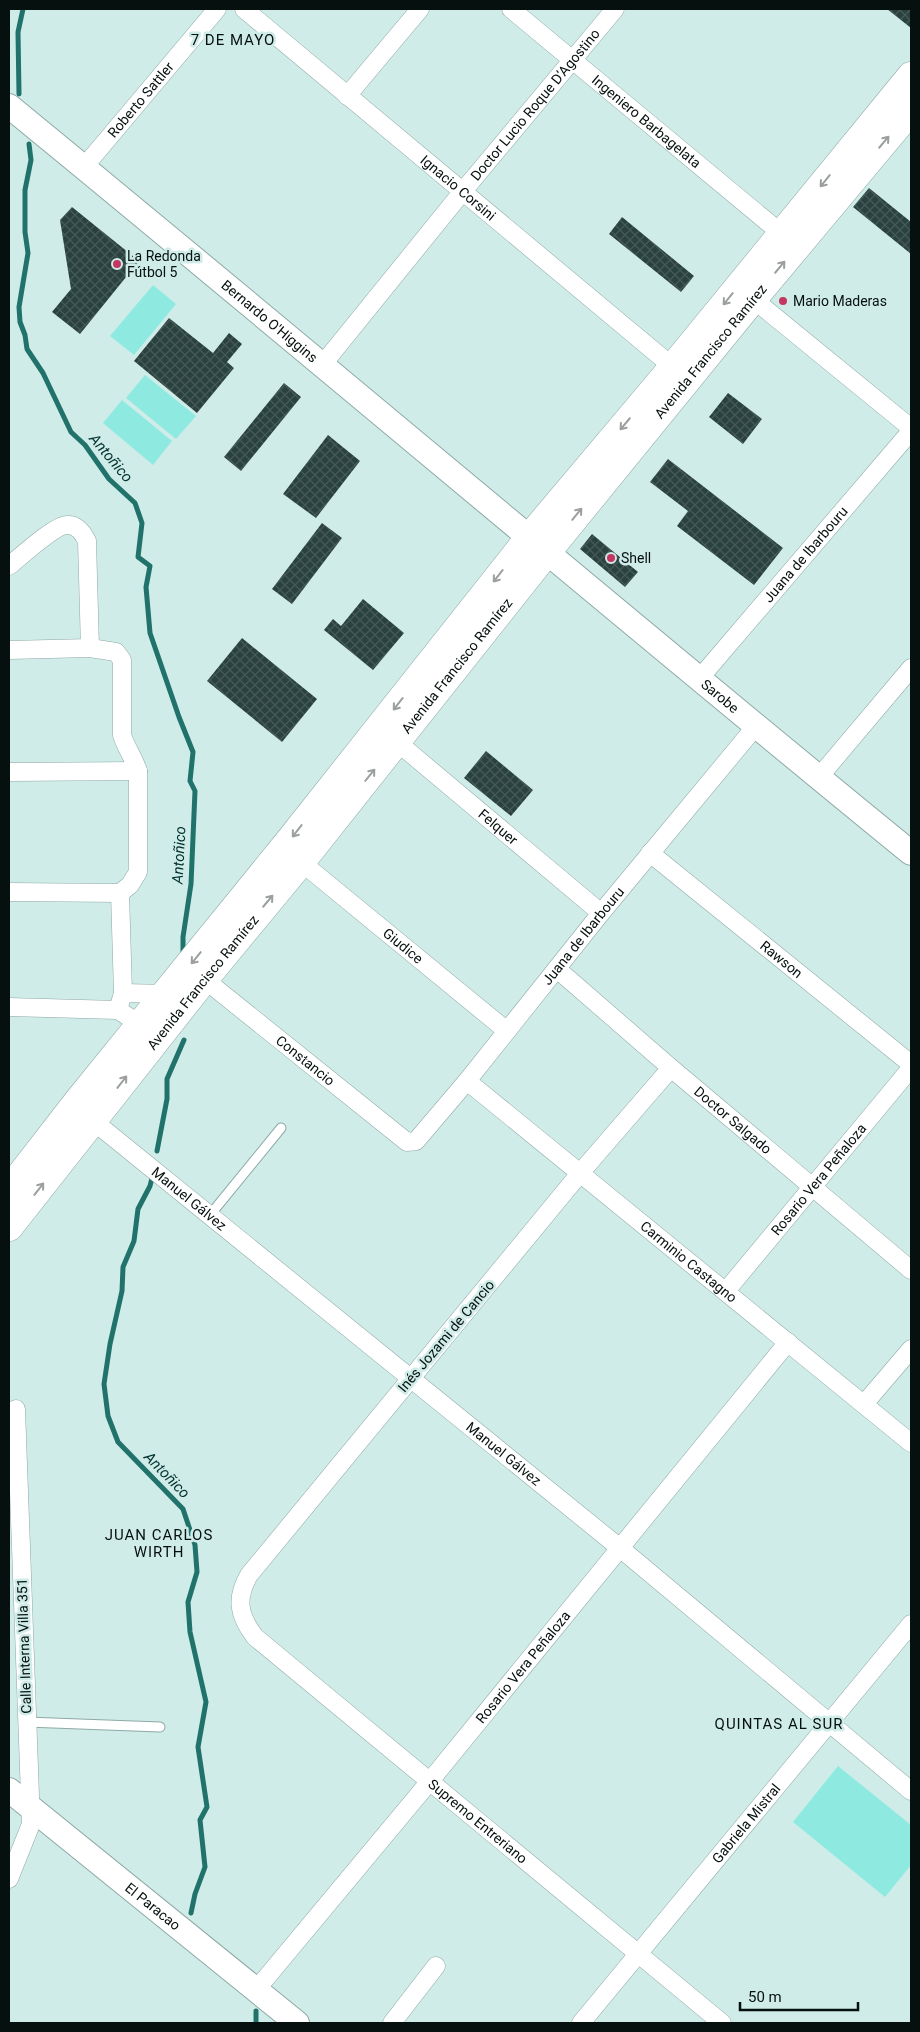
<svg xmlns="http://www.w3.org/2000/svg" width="920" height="2032" font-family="Roboto,sans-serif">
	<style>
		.green { fill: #8eeae1 }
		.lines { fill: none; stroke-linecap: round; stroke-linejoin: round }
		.stream { stroke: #20726b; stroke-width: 5 }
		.building { fill: url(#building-cross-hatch) }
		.lane-casing { stroke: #8ea9a6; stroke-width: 11 }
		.street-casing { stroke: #8ea9a6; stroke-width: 19 }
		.secondary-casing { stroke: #8ea9a6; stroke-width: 26 }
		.primary-casing { stroke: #8ea9a6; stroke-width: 29 }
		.lane { stroke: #fff; stroke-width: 9 }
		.street { stroke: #fff; stroke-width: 18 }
		.secondary { stroke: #fff; stroke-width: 24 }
		.primary { stroke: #fff; stroke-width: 28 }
		.oneway { stroke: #9b9f9f }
		.poi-dot { fill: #c43661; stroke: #cfece8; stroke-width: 2 }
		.labels { text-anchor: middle; stroke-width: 5; stroke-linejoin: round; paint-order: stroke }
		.street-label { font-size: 14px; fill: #06100f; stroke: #cfece8 }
		.poi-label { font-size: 14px; fill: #06100f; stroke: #cfece8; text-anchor: start }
		.neighbourhood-label { font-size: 15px; letter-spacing: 1px; fill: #06100f; stroke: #cfece8 }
		.water-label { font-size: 15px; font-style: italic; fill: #00312e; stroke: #cfece8 }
	</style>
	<defs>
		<pattern id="building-cross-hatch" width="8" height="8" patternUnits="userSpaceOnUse" patternTransform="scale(1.25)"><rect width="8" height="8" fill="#2a423f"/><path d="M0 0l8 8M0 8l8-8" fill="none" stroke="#465957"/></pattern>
	</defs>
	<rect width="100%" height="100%" fill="#cfece8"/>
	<path class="green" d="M153 285 176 304 134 355 110 336Z
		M145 375 196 416 176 439 126 398Z
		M122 400 172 441 153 465 103 423Z
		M838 1766 911 1825V1865L885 1897 793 1822Z"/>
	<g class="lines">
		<path class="stream" d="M19 94 18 32 23 9
			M29 144 31 160 25 190V232L28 253 19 307 20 322 25 335 27 349 43 373 71 432 85 445 109 479 135 503 142 523 138 557 150 566 146 587 150 633 179 717 193 752 190 781 195 791 191 884 183 937V955
			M157 1151 167 1099V1079L184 1040
			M152 1178 150 1186 138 1209 134 1241 123 1267 122 1291 110 1344 104 1384 108 1416 118 1442 183 1509 195 1545 197 1572 188 1602 190 1632 206 1702 198 1747 207 1807 200 1820 205 1867 195 1894 191 1913
			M256 2011V2023"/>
	</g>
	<path class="building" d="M887 9H911V28Z
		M869 188 911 222V254L853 207Z
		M72 207 139 261 80 334 52 312 71 289 60 220Z
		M622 217 694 276 681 292 609 234Z
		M169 318 213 353 229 333 242 344 227 362 234 368 197 413 134 361Z
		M284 383 301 397 241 471 224 457Z
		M728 393 762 419 743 444 709 417Z
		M328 435 360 461 316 518 283 494Z
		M668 459 783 548 754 585 677 526 688 511 650 482Z
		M322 523 342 538 292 604 272 589Z
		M592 534 638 572 625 587 580 549Z
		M363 599 404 633 373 670 324 630 333 619 341 626Z
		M242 638 317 699 282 742 207 681Z
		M486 751 533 790 511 816 464 778Z"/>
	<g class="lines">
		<g class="lane-casing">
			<path id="lane" d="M210 1215 281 1128
				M26 1722 160 1727"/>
		</g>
		<g class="street-casing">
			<g id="street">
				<path id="s1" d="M244 9 673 367"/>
				<path id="s2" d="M511 9 782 234"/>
				<path d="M347 96 420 9"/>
				<path id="s3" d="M84 167 217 9"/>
				<path d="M753 299 911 428"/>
				<path id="s4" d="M323 364 463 191 615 9"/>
				<path d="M9 566C20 557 55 525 67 525 77 524 83 533 87 541L90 648"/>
				<path d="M9 650 90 648 116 652 122 660V735C126 748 134 758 138 771V872L130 885 120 893 123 993 118 1010"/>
				<path id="s5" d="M699 679 911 431"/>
				<path id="s6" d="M397 742 601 913"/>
				<path d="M9 772 138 771"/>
				<path d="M819 777 911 668"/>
				<path id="s7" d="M650 853 911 1064"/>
				<path id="s8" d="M301 862 507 1031"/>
				<path d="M9 892 120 893"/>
				<path id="s9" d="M557 969 671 1068 911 1270"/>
				<path id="s10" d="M204 979 407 1142 416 1141 467 1081 601 913 756 726"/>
				<path d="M123 993 166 994"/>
				<path d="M9 1007 118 1010 141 1025"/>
				<path id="s11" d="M671 1068 581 1172 249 1575C235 1599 239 1616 255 1637L722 2023"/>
				<path id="s12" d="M467 1081 911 1443"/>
				<path id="s13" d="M92 1120 620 1548 911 1791"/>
				<path id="s14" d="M726 1291 911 1068"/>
				<path d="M864 1404 911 1349"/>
				<path d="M9 1879 31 1824 16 1409"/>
				<path id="s15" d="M256 1990 430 1781 788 1342"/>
				<path d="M392 2023 436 1966"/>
				<path id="s16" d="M581 2023 911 1624"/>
			</g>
		</g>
		<g class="secondary-casing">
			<g id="secondary">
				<path id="s17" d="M9 106C311 353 608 606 911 853"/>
				<path id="s18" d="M9 1790 297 2023"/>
			</g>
		</g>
		<g class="primary-casing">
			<g id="primary">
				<path d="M9 1190 78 1101 290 840 529 538 673 367 911 76"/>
				<path id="s19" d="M9 1227 202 982 301 862 547 552 753 299 911 110"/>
			</g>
		</g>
		<use href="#lane" class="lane"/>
		<use href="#street" class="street"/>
		<use href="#secondary" class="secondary"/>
		<use href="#primary" class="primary"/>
	</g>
	<defs><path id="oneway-shaft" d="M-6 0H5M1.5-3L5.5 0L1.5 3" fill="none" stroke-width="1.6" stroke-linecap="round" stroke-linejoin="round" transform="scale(1.25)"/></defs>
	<g class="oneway">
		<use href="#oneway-shaft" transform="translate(884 142) rotate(-50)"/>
		<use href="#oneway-shaft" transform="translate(825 181) rotate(129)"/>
		<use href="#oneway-shaft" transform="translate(780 267) rotate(-50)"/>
		<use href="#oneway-shaft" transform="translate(728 299) rotate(129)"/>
		<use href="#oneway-shaft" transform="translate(625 424) rotate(130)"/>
		<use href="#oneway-shaft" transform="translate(577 514) rotate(-51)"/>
		<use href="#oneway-shaft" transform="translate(498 576) rotate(128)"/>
		<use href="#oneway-shaft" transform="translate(398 704) rotate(128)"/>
		<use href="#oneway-shaft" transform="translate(370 775) rotate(-51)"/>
		<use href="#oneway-shaft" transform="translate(297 831) rotate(128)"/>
		<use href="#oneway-shaft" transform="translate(268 901) rotate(-50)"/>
		<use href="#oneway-shaft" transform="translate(196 958) rotate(129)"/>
		<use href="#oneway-shaft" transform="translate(122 1082) rotate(-52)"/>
		<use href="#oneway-shaft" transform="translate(39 1189) rotate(-52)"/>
	</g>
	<g class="poi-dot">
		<circle cx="117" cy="264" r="5"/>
		<circle cx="783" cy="301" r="5"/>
		<circle cx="611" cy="558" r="5"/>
	</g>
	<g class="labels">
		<g class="street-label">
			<text dy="5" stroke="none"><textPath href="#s3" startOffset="88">Roberto Sattler</textPath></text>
			<text dy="5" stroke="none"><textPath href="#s4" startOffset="335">Doctor Lucio Roque D’Agostino</textPath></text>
			<text dy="5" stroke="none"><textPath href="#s2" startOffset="176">Ingeniero Barbagelata</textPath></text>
			<text dy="5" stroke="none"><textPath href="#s1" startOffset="279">Ignacio Corsini</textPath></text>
			<text dy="5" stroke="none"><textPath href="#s17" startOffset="338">Bernardo O'Higgins</textPath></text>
			<text dy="5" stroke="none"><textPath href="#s19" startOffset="1122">Avenida Francisco Ramírez</textPath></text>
			<text dy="5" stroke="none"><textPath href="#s5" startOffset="164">Juana de Ibarbouru</textPath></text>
			<text dy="5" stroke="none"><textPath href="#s19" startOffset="718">Avenida Francisco Ramírez</textPath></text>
			<text dy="5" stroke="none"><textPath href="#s17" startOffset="924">Sarobe</textPath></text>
			<text dy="5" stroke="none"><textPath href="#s6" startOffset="132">Felquer</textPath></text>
			<text dy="5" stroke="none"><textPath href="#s10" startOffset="534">Juana de Ibarbouru</textPath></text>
			<text dy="5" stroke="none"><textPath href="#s8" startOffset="132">Giudice</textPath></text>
			<text dy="5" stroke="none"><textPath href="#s7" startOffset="169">Rawson</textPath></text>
			<text dy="5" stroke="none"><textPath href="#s19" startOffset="312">Avenida Francisco Ramírez</textPath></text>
			<text dy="5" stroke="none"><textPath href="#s10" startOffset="130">Constancio</textPath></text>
			<text dy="5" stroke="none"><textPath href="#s9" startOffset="232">Doctor Salgado</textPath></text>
			<text dy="5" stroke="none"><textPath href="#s14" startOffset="145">Rosario Vera Peñaloza</textPath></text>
			<text dy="5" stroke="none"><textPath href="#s13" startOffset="125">Manuel Gálvez</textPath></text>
			<text dy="5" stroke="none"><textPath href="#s12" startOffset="286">Carminio Castagno</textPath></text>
			<text transform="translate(446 1336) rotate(-50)" y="5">Inés Jozami de Cancio</text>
			<text dy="5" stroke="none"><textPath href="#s13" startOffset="530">Manuel Gálvez</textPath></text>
			<text transform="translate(24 1646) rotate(-92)" y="5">Calle Interna Villa 351</text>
			<text dy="5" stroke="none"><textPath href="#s15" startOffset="419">Rosario Vera Peñaloza</textPath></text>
			<text dy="5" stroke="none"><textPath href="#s11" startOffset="1016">Supremo Entreriano</textPath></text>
			<text dy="5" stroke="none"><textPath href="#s16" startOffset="259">Gabriela Mistral</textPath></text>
			<text dy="5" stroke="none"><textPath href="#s18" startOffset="185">El Paracao</textPath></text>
		</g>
		<g class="poi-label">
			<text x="127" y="261">La Redonda<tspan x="127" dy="16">Fútbol 5</tspan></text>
			<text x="793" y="306">Mario Maderas</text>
			<text x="621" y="563">Shell</text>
		</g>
		<g class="neighbourhood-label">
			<text x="233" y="45">7 DE MAYO</text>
			<text x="159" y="1540">JUAN CARLOS<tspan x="159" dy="17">WIRTH</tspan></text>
			<text x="779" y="1729">QUINTAS AL SUR</text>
		</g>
		<g class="water-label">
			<text transform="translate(111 458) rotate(50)" y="5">Antoñico</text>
			<text transform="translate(179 855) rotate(-87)" y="5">Antoñico</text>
			<text transform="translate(167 1475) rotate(46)" y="5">Antoñico</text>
		</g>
	</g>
	<rect width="920" height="2032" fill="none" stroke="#06100f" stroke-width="20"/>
	<path d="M740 2002v8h118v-8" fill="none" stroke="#06100f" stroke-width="2.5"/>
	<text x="748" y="2002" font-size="15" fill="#06100f" stroke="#cfece8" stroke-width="4" paint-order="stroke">50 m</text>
</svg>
